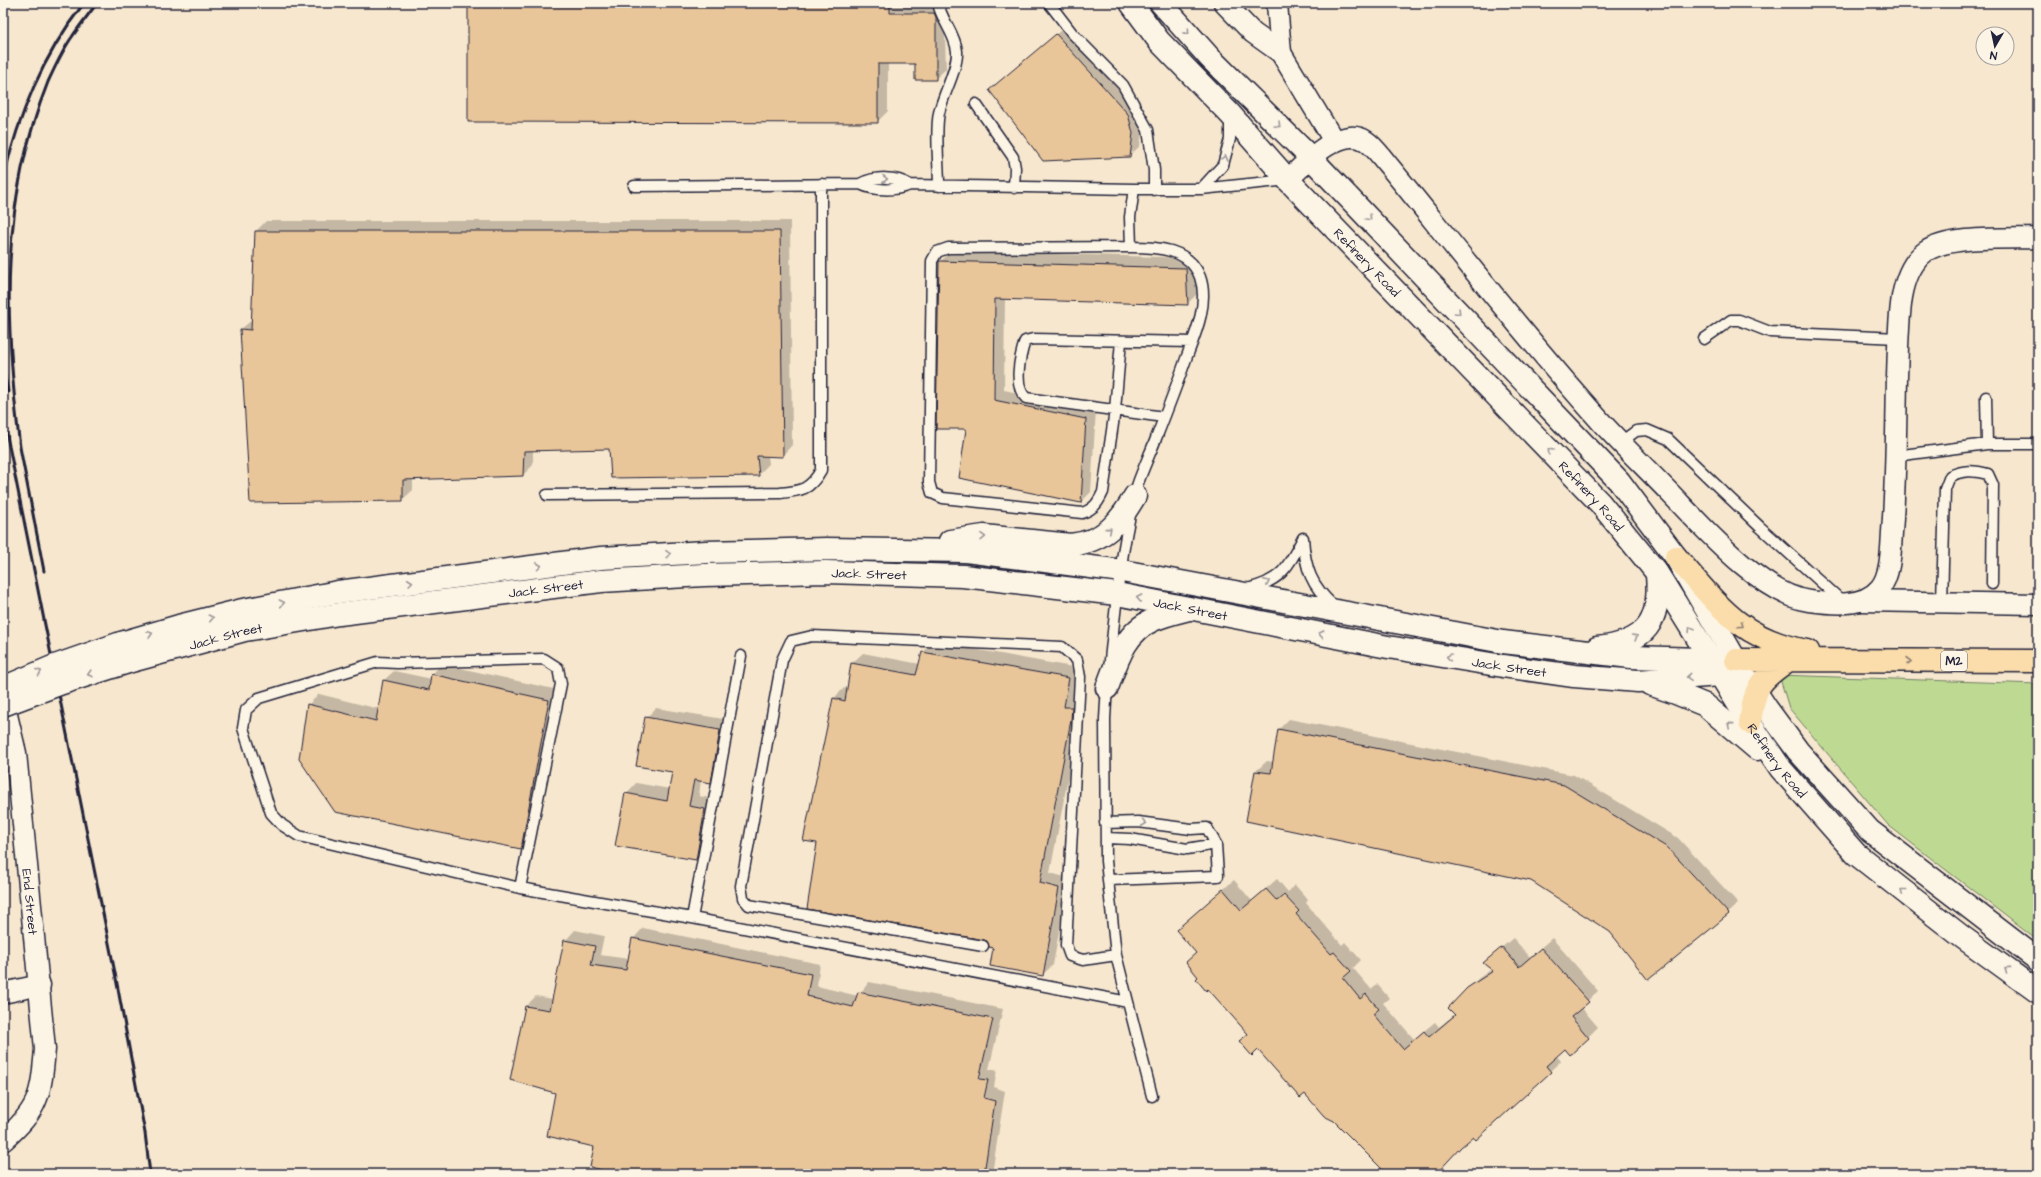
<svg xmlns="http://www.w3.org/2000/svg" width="2041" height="1177" font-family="'Architects Daughter',sans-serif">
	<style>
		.green { fill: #beda92; stroke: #707e66 }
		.shadow { fill: #0003 }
		.building { fill: #e9c59a; stroke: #22223b }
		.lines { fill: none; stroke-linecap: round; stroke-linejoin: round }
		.lane-casing { stroke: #22223b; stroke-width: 13 }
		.street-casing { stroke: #22223b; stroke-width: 23 }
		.secondary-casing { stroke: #22223b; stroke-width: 25 }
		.highway-casing { stroke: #22223b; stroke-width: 25 }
		.lane { stroke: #fcf5e5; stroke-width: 10 }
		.street { stroke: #fcf5e5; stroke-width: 20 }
		.secondary { stroke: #fcf5e5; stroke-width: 22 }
		.highway { stroke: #fbddab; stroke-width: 22 }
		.rail { stroke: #22223b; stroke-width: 3 }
		.secondary-bridge-casing { stroke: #22223b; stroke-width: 25; stroke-linecap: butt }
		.secondary-bridge { stroke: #fcf5e5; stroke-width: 22 }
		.oneway { stroke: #9a9698 }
		.oneway2 { stroke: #8e8073 }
		.labels { text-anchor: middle; stroke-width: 3; stroke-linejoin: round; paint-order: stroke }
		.shield { fill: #fcf5e5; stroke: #63616e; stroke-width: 1 }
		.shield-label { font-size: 12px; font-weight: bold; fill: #22223b }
		.street-label { font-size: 13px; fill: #22223b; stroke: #fcf5e5 }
	</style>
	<rect width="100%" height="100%" fill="#f6e7ce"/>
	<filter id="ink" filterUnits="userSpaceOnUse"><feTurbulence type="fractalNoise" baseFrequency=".025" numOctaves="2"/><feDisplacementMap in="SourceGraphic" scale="8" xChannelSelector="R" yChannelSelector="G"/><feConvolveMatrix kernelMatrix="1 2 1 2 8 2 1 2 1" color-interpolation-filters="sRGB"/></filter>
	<g filter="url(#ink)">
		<path class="green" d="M1779 675 2038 684V941L1888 825 1789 708Z"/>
		<path class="shadow" d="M469 3H944L946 69 935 79 916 63H888V111L877 122Z
			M1067 25 1138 103 1143 123 1140 146 1129 156 990 90Z
			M266 221H790L792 445 782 456 768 455 769 464 758 475 610 448 533 449V465L523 475 413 479V490L402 500 251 502 241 329 253 319 256 231Z
			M951 251 1196 258 1197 294 1187 304 1005 298 1004 390 1096 409 1091 492 1081 502 968 428 940 262Z
			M934 642 1078 668 1074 697H1082L1081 709 1050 873 1069 878 1053 965 1042 975 994 947 985 939 819 842 834 698 844 688 848 689 852 663 863 653 920 664 923 652Z
			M442 664 558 690 531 837 521 848 308 705 319 694 379 709 383 681 394 671 432 679V674Z
			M656 708 730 720 721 771 710 782 701 780 699 796 715 799 706 849 696 859 626 794 636 783 670 789 673 772 646 718Z
			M1289 719 1574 775 1678 838 1738 903 1728 913 1611 931 1531 880 1247 821 1256 771 1267 761 1274 762 1279 729Z
			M1277 879 1288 892 1295 885 1308 900 1306 903 1342 945 1345 942 1361 960 1353 968 1371 989 1377 984 1389 998 1383 1003 1414 1039 1435 1022 1439 1027 1455 1014 1468 988 1479 978 1492 969 1495 953 1513 938 1530 957 1552 938 1598 991 1581 1007 1598 1027 1588 1037 1565 1048 1556 1055 1561 1061 1550 1071 1467 1141 1435 1174H1387L1335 1120 1259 1049 1241 1041 1248 1034 1199 976 1197 952 1188 920 1234 880 1252 901Z
			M643 928 820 964 817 986 858 996 869 982 1003 1009 989 1069 997 1070 994 1087 1005 1091 992 1174H621L557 1092 526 1006 536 996 553 999 565 941 575 930 604 936 600 955 629 959 633 939Z"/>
		<path class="building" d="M468 3H890V13H934L936 17V80H915V64H878V123L468 122Z
			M1056 34 1128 114 1133 133 1130 157 1043 161 989 90Z
			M255 231H780L783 457 757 456 759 476 611 478 609 449 524 451 523 476 403 480V501L250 503 240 329 251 330Z
			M939 261 1186 268 1188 305 995 299 994 400 1086 419 1081 503 959 478 966 429H936Z
			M922 652 1069 678 1064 707H1072L1071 720 1040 883 1059 888 1043 976 990 966 993 948 989 947 987 941 984 940 807 909 817 843 803 841 833 698 845 701 851 663 916 675Z
			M431 674 549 700 521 849 335 812 299 759 307 704 376 721 383 680 429 690Z
			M645 717 720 730 711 783 694 780 689 806 705 809 696 860 615 846 625 793 667 801 672 772 636 766Z
			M1278 729 1564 785 1668 848 1729 914 1648 980 1610 932 1531 881 1246 821 1255 771 1271 773Z
			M1223 889 1241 910 1266 889 1277 901 1284 895 1299 911 1296 914 1331 954 1334 952 1351 971 1343 978 1360 999 1366 994 1379 1009 1373 1014 1403 1049 1424 1031 1429 1037 1455 1015 1448 1008 1467 988 1493 971 1483 963 1502 947 1519 967 1541 948 1589 1002 1571 1017 1589 1038 1570 1055 1565 1049 1546 1066 1551 1072 1476 1140 1473 1137 1461 1147 1436 1174H1387L1334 1121 1324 1116 1305 1094 1300 1098 1258 1050 1252 1056 1239 1041 1248 1034 1208 989 1206 991 1196 979 1198 977 1186 962 1196 953 1176 930Z
			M632 938 811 974 807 996 853 1007 858 992 993 1019 979 1079 988 1080 984 1098 995 1101 984 1174H617L590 1167 594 1147 547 1136 555 1093 510 1080 525 1006 550 1010 564 940 595 946 591 965 626 970Z"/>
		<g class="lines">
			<g class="lane-casing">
				<path id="lane" d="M938 3C941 20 955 33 957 51 958 69 943 94 939 113 935 131 939 166 939 186
					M1049 3 1072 33 1123 85 1148 130 1154 170V190
					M976 104 1013 157 1015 168 1014 188
					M860 184C875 176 896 176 910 185
					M634 186 860 184C875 191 895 191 910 185L1134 189
					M1201 189 1223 165 1230 139V118
					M1131 247 1130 217 1134 189H1201L1288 180
					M1704 339 1731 320H1739L1770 332 1898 338
					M1986 397 1987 444
					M1164 417 1026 398C1013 386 1020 356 1025 341L1033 339 1192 342
					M1621 442 1636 431 1647 430 1668 439 1760 527 1843 602
					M1895 456 1987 444H2038
					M547 495 780 493C801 491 810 490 821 470V184
					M1247 589C1282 581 1288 567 1303 538 1305 568 1311 586 1334 606
					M1942 603 1945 489 1950 476C1963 470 1974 470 1988 474L1993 485 1992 584
					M1110 660C1116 602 1122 542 1137 486 1142 471 1149 456 1155 441 1166 413 1177 385 1187 356 1196 333 1209 302 1200 277 1189 248 1157 247 1131 247L948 248 937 252 932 261 929 482 932 493 943 498 1082 513C1094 509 1098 503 1103 492L1115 410 1121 341
					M1107 685 1105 719 1106 861 1116 955 1152 1096
					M1105 823 1138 822 1191 829 1207 828 1216 844 1218 876 1108 880
					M1106 838 1130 839 1187 849 1216 844
					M520 888 561 684 558 668 544 659 397 663 378 662 259 698 246 710 243 728 271 813 282 825 299 836 520 888 692 918 1128 1002
					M692 918 741 656
					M983 946 749 905 743 898 741 886 782 660 791 641 812 636 1062 647 1077 660 1080 677 1066 945 1070 956 1083 960 1116 955"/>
			</g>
			<g class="street-casing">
				<g id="street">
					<path d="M1224 3 1253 33 1281 53 1334 141"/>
					<path d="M1277 3 1281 53"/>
					<path d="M1288 180C1304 164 1341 124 1366 141 1375 147 1382 158 1389 166 1459 252 1528 340 1602 423 1624 447 1648 470 1670 493 1702 526 1762 595 1809 601 1832 604 1864 608 1880 588 1891 575 1891 548 1892 532 1896 481 1896 429 1897 377 1898 351 1898 323 1902 297 1905 280 1912 262 1925 252 1948 235 2009 239 2038 238"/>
					<path d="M1861 601 2038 604"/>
					<path id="s1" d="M3 698 16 753 45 1049C41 1096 39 1109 3 1141"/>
					<path d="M3 993 40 985"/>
				</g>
			</g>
			<g class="secondary-casing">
				<g id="secondary">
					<path id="s2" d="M1131 3 1159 41 1230 114 1288 180 1600 503 1657 573 1750 723 1781 769 1856 854 1961 936 2038 992"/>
					<path d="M1161 3 1210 58 1311 158 1619 481 1676 557 1742 671 1767 709 1798 751 1870 831 2038 960"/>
					<path d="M950 541 984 536 1071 545C1105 541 1119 523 1135 496"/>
					<path d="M121 643 179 626 243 610 338 592 601 558 706 552 826 549 966 551 1122 571 1503 642 1631 657 1736 660"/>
					<path d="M1597 648C1647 643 1661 622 1657 574"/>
					<path id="s3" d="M128 662 245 630 339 614 601 581 704 575 826 572 963 576 1117 594 1388 647 1503 666 1574 676 1638 681 1720 675 1742 671"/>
					<path d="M1650 684 1676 693 1705 705 1757 749"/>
					<path d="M1107 688C1117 661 1125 632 1153 620 1164 615 1177 612 1189 609"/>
				</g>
			</g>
			<g class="highway-casing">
				<path id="highway" d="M1676 557C1718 605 1741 640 1808 651
					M1736 660 2038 661
					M1750 723C1755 686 1758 681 1789 660"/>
			</g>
			<use href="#lane" class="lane"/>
			<use href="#street" class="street"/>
			<use href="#secondary" class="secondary"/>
			<use href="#highway" class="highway"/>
			<path class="rail" d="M3 180C19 114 42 57 84 3
				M3 366 8 392
				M3 398 6 422
				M3 416 115 973 145 1133 150 1174
				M19 442 44 571
				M20 447C4 320 0 203 48 82 55 67 62 51 72 37 80 25 89 14 97 3"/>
			<g class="secondary-bridge-casing">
				<path id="secondary-bridge" d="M3 688 55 666 121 643
					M3 705 62 683 128 662"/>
			</g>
			<use href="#secondary-bridge" class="secondary-bridge"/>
		</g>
		<defs><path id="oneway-chevron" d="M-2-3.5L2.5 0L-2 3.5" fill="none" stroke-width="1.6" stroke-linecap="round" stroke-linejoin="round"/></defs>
		<g class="oneway">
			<use href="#oneway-chevron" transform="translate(1187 32) rotate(48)"/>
			<use href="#oneway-chevron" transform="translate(1278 125) rotate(45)"/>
			<use href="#oneway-chevron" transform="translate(1225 158) rotate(-74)"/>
			<use href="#oneway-chevron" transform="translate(885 179) rotate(1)"/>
			<use href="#oneway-chevron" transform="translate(1369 218) rotate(46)"/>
			<use href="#oneway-chevron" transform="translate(1458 312) rotate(46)"/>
			<use href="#oneway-chevron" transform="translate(1550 451) rotate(-134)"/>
			<use href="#oneway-chevron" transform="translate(1109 530) rotate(-41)"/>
			<use href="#oneway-chevron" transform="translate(983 537) rotate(-1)"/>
			<use href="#oneway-chevron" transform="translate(668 554) rotate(-3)"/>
			<use href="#oneway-chevron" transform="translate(539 566) rotate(-7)"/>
			<use href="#oneway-chevron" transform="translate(410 582) rotate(-7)"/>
			<use href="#oneway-chevron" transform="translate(1267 582) rotate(-25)"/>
			<use href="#oneway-chevron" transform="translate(1139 598) rotate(-169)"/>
			<use href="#oneway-chevron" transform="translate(282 603) rotate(-11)"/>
			<use href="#oneway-chevron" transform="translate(211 618) rotate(-13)"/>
			<use href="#oneway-chevron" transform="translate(1691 629) rotate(-122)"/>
			<use href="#oneway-chevron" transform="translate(150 634) rotate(-17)"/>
			<use href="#oneway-chevron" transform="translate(1321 634) rotate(-169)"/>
			<use href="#oneway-chevron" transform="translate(1635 637) rotate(-30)"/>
			<use href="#oneway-chevron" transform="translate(1449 657) rotate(-170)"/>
			<use href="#oneway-chevron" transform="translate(39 672) rotate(-23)"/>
			<use href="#oneway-chevron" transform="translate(90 674) rotate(163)"/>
			<use href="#oneway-chevron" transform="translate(1689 677) rotate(176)"/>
			<use href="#oneway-chevron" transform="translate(1730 725) rotate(-139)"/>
			<use href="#oneway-chevron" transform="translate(1144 823) rotate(8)"/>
			<use href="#oneway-chevron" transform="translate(1903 891) rotate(-142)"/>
			<use href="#oneway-chevron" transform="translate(2007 969) rotate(-144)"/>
		</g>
		<g class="oneway2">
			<use href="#oneway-chevron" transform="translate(1741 625) rotate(36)"/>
			<use href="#oneway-chevron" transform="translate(1909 661)"/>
		</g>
	</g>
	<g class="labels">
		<rect class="shield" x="1941" y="651" width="26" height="20" rx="3"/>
		<g class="shield-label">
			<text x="1954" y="665">M2</text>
		</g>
		<g class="street-label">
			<text dy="5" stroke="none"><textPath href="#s2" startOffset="351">Refinery Road</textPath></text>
			<text dy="5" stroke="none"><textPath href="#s2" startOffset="675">Refinery Road</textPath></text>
			<text dy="5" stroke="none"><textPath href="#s3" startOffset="749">Jack Street</textPath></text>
			<text dy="5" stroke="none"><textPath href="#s3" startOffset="425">Jack Street</textPath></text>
			<text dy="5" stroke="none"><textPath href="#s3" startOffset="1073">Jack Street</textPath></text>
			<text dy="5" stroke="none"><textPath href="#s3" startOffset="101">Jack Street</textPath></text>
			<text dy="5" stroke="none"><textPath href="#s3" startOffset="1397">Jack Street</textPath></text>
			<text dy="5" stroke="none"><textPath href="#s2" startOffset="999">Refinery Road</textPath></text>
			<text dy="5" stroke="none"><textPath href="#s1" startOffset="206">End Street</textPath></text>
		</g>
	</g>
	<rect width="2041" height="1177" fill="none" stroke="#fcf5e5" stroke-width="16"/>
	<rect x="8" y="8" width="2025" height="1161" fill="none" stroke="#22223b" stroke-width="1.5" filter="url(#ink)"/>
	<g transform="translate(1995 46) rotate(189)"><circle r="19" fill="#fcf5e5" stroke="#a5a1a1"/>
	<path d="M0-3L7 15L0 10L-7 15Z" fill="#22223b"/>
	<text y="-6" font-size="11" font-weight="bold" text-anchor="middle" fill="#22223b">N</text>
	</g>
</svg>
